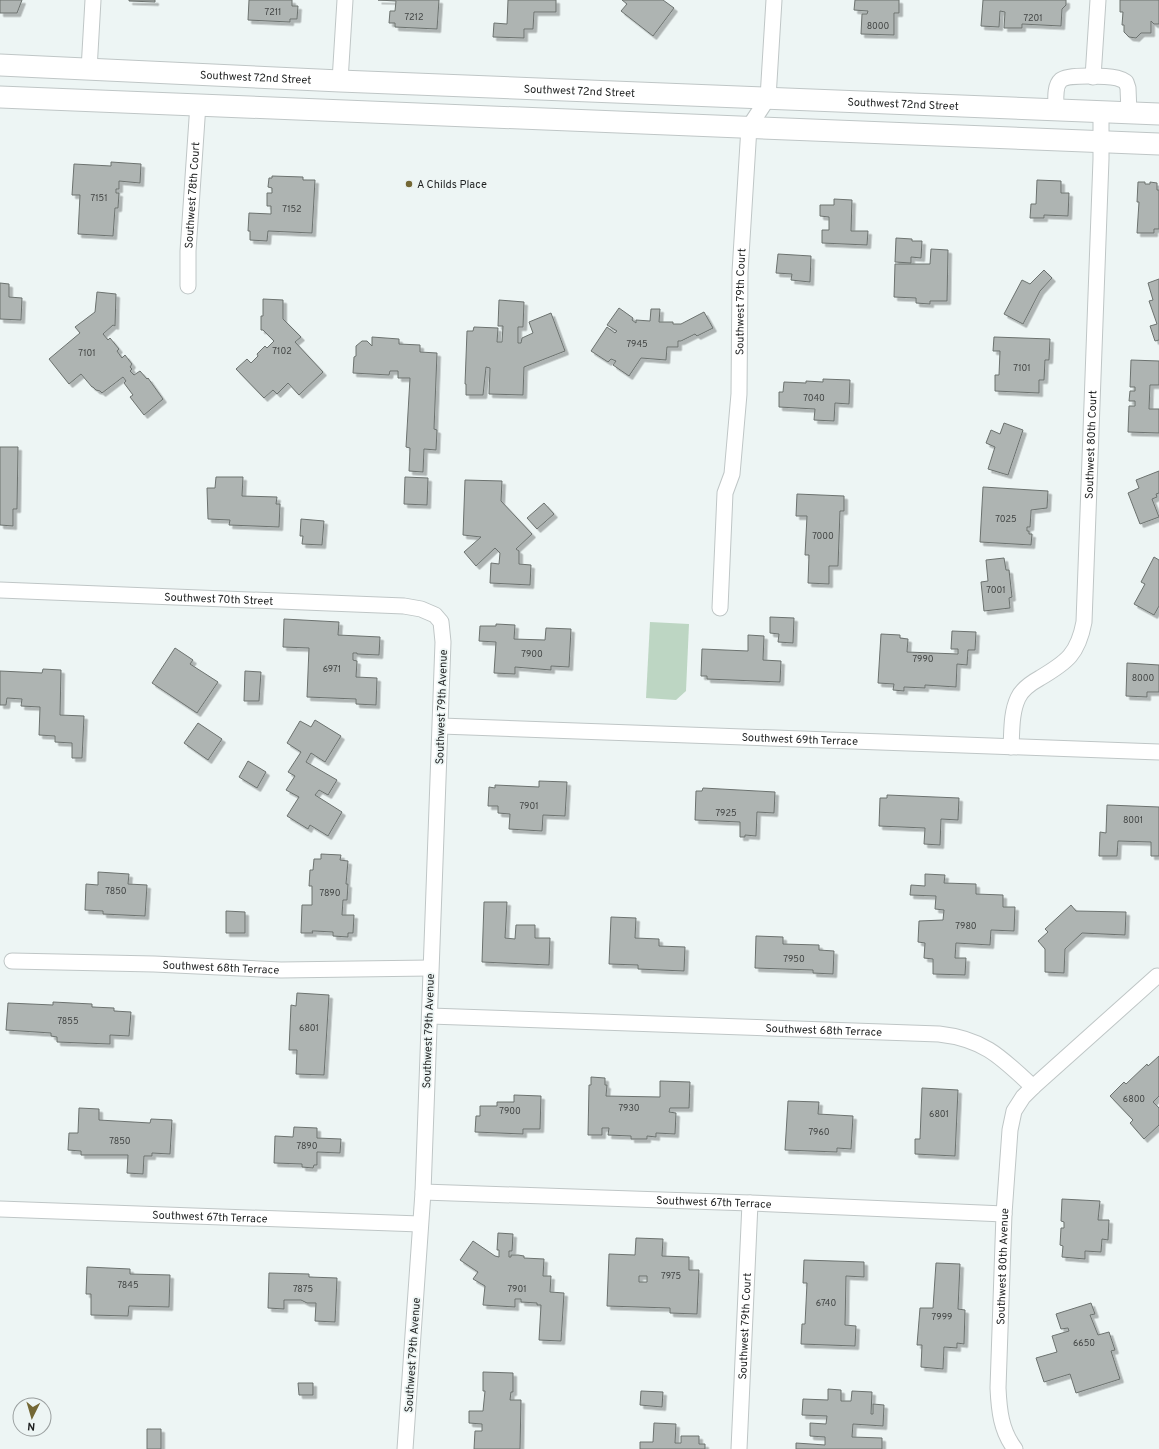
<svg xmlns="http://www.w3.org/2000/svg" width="1159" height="1449" font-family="Overpass,sans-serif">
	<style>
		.green { fill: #bdd6c3 }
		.building { fill: #aeb4b2; stroke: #6c726f; fill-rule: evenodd; filter: url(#shadow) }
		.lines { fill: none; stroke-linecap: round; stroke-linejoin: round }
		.street-casing { stroke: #bfc6c6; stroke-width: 17 }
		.secondary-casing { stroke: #bfc6c6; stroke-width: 23 }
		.street { stroke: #fff; stroke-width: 15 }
		.secondary { stroke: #fff; stroke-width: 21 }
		.poi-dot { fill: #746835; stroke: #edf5f4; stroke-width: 1.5 }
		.labels { text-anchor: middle; stroke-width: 3.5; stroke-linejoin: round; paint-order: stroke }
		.number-label { font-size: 9px; fill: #434645 }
		.street-label { font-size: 11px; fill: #1f2121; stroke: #edf5f4 }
		.poi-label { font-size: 11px; fill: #1f2121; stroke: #edf5f4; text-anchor: start }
	</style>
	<defs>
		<filter id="shadow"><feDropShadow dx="3.5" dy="3.5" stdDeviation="0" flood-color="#0004"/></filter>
	</defs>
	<rect width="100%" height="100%" fill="#edf5f4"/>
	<path class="green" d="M650 622 689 624 686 691 676 700 646 698Z"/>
	<path class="building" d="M0 0H22L17 13H0Z
		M129 0H155V2L129 1Z
		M249 0H292V6H298L297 19H290V22L248 20Z
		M378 0H439L437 29 395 27V23H389L390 11H395L396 1Z
		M508 0H556V12H534L533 29H524V38L493 37 494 23 507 24Z
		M622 0H663L674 8 653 36 621 11 627 4Z
		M855 0H899V13H894V35L861 34 862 14H867L868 11 854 10Z
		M983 0H1066V5L1062 9 1061 26 1022 24V28H1004L1005 12 1000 11 999 27 981 26Z
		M1120 0H1159V24H1154L1151 21V33H1141L1136 38 1129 37 1124 32V25H1122L1123 12H1120Z
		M111 162 141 164 140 183 119 181V189H116V193H119L118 208H115L113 236 78 234 80 195H72L74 164 111 166Z
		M272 176 303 177V180H315L312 233 268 231 267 241 250 240V231H248L249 213 271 214V206H267V193H272V188L268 187 269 178H272Z
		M1037 180 1061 181V193H1069L1068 216 1044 215V218H1030L1031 204H1036Z
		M1138 182H1145V184H1150V182L1157 183V190H1159V229H1154V233H1137L1139 202H1137Z
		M834 199 852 200 851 231H868L867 245 822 243V230H829V217L820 216V205H834Z
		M896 238 912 239V241H922L921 258 911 257V263L895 262Z
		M931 249 948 250 947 301H930V304L916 303V298L894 297 895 264H930Z
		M778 254 811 256 810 282 791 280 792 274 776 273Z
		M1044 270 1052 278 1040 291 1023 324 1004 314 1022 280 1030 284Z
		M1159 279V340L1155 341 1150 326 1157 324 1149 301 1153 300 1148 283Z
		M0 283 9 284V297L22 298 21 320 0 319Z
		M97 292 116 294 115 326 113 325 103 334 108 340 110 338 119 349 117 351 122 358 125 355 132 364 130 367 132 369 130 371 134 375 140 371 147 379 148 378 163 399 144 415 130 397 133 395 124 383 126 381 123 377 102 393 100 391 96 390 93 387H92L81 374 69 384 49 359 80 333 75 327 95 312Z
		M263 299 283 300V319L301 337 295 342 323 372 299 395 288 383 277 394 273 390 264 398 236 369 247 359 251 363 258 356 257 354 265 346 267 348 274 341 263 330H261V316H263Z
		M499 300 524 302 523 327H518V343H521L522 338 533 333 529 322 551 313 565 351 524 367 523 395 489 394 490 368 486 367 483 395H466V384H465L467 331H473L474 327 498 328 497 342H502L503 326H498Z
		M619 308 633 318 632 320 636 323V320L650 321 651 309H660L659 322H673V324H681L704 312 713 328 697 336 695 334 681 341H678V347H667L666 360 641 358 629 376 613 365 616 361 611 359 608 362 591 351 607 327 615 333 617 331 607 325Z
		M372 337 399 339V344L420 345V352L437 353 434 429 437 430 436 450 424 449 423 472 409 471 410 448 406 447 410 378H398V371H390L389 375 353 373 354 357 356 356V346L362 341H367L372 346Z
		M994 337 1050 339 1049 360H1045L1044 380H1039V393L995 391V375H999L1000 351H993Z
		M1131 360 1159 361V385H1150L1149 409H1159V433L1128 432 1129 406H1135V401H1129L1130 391H1135V387H1130Z
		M823 379 850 380 849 404 835 403 834 421 814 420 815 409 779 407V392H783L784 382 806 383V381L823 382Z
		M1004 423 1023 430 1008 475 988 469 995 447 986 443 991 430 1000 434Z
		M0 447H18L17 509H13V526L0 525Z
		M1159 471V493L1156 494 1157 497 1152 499 1159 517 1140 524 1128 493 1139 488 1136 480Z
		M216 477H243L242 496 277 497 276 504H280L279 527 229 525 230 520 208 519 207 488H215Z
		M405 477 428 478 427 505 404 504Z
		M465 480 502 481 501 501 532 534 516 549 519 551V564L531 565 530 585 490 583 491 563 499 564 500 553 495 548 476 566 464 552 481 537 463 535Z
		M983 487 1048 491 1047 508 1031 510V512L1030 527H1027V531H1029V534H1032L1031 545 980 542Z
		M797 494 844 496V511H840L838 566H829V584L808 583 809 555H805L807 516H796Z
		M544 503 554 514 537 529 527 518Z
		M301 519 324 521 322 545 302 544 303 536H300Z
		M1154 557 1159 560V606L1154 615 1134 604 1145 584 1141 582Z
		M1004 558 1006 570H1009L1012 597 1009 598 1010 608 984 611 981 582 988 581 986 560Z
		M770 617 794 618 793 643 778 642 779 634 770 633Z
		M284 619 339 622 338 635 380 637 379 655 357 654V653H353V660L357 661 356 677 377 678 376 705 356 704V699L307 697 309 648 283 647Z
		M496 624 515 625 514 639 545 640 546 628 571 629 569 667 551 666V670L515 667V674L494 673 496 642 479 641 480 626H496Z
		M952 631 976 632 975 650H968L967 665 957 664 956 687 925 685V688L904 687V691L893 690 894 684 878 683 881 634 900 635V638L908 639 907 652 958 654V649H951Z
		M748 635 764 636 763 660 781 661 780 682 707 679V676H701L702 649 748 651Z
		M175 648 193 660 190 664 218 682 197 713 152 683Z
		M1127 663 1159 665V692H1147V697L1126 696Z
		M43 669 61 670 60 715 84 716 82 758H72V743L55 742V736L39 735 40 707 21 706 22 699 7 698 6 705H0V671L42 673Z
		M245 671 261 672 259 701H244Z
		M315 720 341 736 325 762 311 753 306 762 337 780 328 795 319 790 315 795 342 812 328 836 310 825 308 829 287 816 299 797 286 790 295 776 288 772 301 752 287 743 300 721 311 727Z
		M198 723 222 739 208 760 184 743Z
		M248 761 266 772 257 788 239 777Z
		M539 781 567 782 565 816 543 815 542 831 509 829 510 814 498 813V806H488L489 787 495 788V785L539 787Z
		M703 788 775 792 774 813 757 812 756 836 745 835V837H740V822L695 820 696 791H702Z
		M887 795 959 798 958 820 941 819 940 845 924 844 925 828 879 826 880 798H887Z
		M1107 805 1159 807V856H1151V842L1118 841 1117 856H1099L1100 832 1106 833Z
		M321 854 341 855 340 860 348 861 346 884H348L347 900H343L342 915H354L353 933H348V937L333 936V932L315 931H312L313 933H301L302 905H312V886H309L310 870H313L314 859H321Z
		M98 872 129 874 128 884 147 885 145 916 103 914V911L85 910 86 884 98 885Z
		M925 874 945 875 944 883 976 884V894L1003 895V907H1015L1014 931 991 930 990 945 956 943 955 958H966L965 975 933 974V959L924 958 925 943 918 942 919 921 943 920 944 910 935 909 936 896 910 895 911 885 925 886Z
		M484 902H507L505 938 515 939 516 925H535V938H550L549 965 482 962Z
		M1071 905 1076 911 1126 912 1125 935 1082 933 1065 949 1064 973 1045 972V949L1038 941 1048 932 1045 929Z
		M226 911 245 912V933H226Z
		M611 917 636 918 635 938 659 939V946L685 947 684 971 638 969V965L609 964Z
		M756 936 783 937V944L819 945V950L834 951 833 974 813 973V970L755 968Z
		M297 993 329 995 324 1075 296 1074 297 1050H289L291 1005 296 1006Z
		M53 1002 92 1004V1007L114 1008V1011L131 1012 129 1036 110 1035V1044L57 1042V1037L51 1036V1033L6 1030 8 1003 53 1005Z
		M1159 1056V1096L1153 1102 1159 1108V1125L1144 1139 1130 1123 1133 1120 1110 1096 1124 1082 1126 1084 1147 1064 1148 1066Z
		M591 1077 605 1078V1085H607L606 1096 660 1097V1081L690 1082 689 1108H670L669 1112 676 1113 675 1134 656 1133V1137L647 1136V1139H631V1136L608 1135 609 1128H602V1135H588L589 1085H591Z
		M922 1088 958 1090 955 1156 915 1154V1139H920Z
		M514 1095 541 1096 540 1129H523V1134L475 1132 476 1116H480V1106H497V1102H514Z
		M788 1101 819 1102 818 1114 853 1116 851 1149 837 1148V1152L785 1150Z
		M79 1108 99 1109V1120L150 1123 151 1119 172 1120 170 1154 152 1153V1156H144L143 1174 127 1173 128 1155H81V1151L68 1150 69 1133H78Z
		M294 1127 317 1128V1138L341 1139 340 1153 317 1152V1165H314L313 1168 302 1167V1164L274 1163 275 1136 293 1137Z
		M1062 1199 1100 1201 1098 1220H1109L1108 1240 1102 1239 1101 1252 1085 1251V1259L1062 1257 1063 1246 1060 1245 1061 1228H1064V1222L1061 1221Z
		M498 1233 513 1234 512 1251H509V1257H511V1255H518L524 1256V1258L544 1259 543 1276H551L550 1292 564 1293 561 1341 539 1340 541 1305H537V1303L521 1302V1299H515V1307L483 1305 485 1286 473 1279 478 1272 460 1260 473 1241 495 1256 499 1257V1250H497Z
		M636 1238 663 1239 662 1256 689 1257V1270H699L697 1314 670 1313V1308L607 1306 609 1254 635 1255ZM639 1276H647V1282H639Z
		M804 1260 864 1262V1277L846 1276 845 1325 856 1326 855 1346 801 1344 802 1324H805L807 1283H803Z
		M936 1263 960 1264 958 1309 965 1310 964 1344 957 1343V1348L944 1347 943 1369 921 1367 922 1345H917L920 1308H933Z
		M87 1267 130 1269V1274L170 1275 169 1307 129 1306 128 1316 91 1315V1294H86Z
		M269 1273 309 1274V1277L337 1278 335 1322 315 1321 316 1303H307L301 1300H284V1309L268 1308Z
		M1091 1303 1095 1314 1090 1315 1098 1335 1109 1332 1115 1350 1111 1351 1120 1379 1076 1393 1070 1374 1044 1382 1036 1358 1057 1352 1052 1336 1069 1331 1068 1328 1061 1329 1056 1314Z
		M483 1372 513 1373V1392H511L510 1400H521L520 1449H474L475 1431H482V1424L469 1423V1411H483L485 1391H483Z
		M298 1383H313V1395H299Z
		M828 1389 841 1390V1401H851L852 1391 872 1392 871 1414H873V1404L884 1405 883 1426 853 1424 852 1437 882 1438V1449H796V1443L825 1445V1437L810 1436V1423L826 1424 827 1416 802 1415 803 1399 828 1400Z
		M641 1391 663 1392 662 1407 640 1405Z
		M654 1423 676 1424 675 1443H681V1436H699V1444H705V1449H640V1442H653Z
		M147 1429H161V1449H147Z"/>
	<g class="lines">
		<g class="street-casing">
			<g id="street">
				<path d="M89 70 93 0"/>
				<path d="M1093 77 1098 0"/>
				<path d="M340 81 345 0"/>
				<path d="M1056 110C1056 101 1054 86 1061 80 1068 74 1108 76 1117 78 1121 79 1123 80 1126 82L1128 88 1129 113"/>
				<path id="s1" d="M188 286V251L198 104"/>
				<path id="s2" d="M0 590 404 606 421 609 435 615 441 622 443 642 423 1192 405 1449"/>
				<path id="s3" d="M720 608 725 493 732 474 739 394 740 272 749 127 768 98 774 0"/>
				<path id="s4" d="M441 726 1159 752"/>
				<path id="s5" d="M1011 747C1012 731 1011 713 1018 698 1022 689 1031 683 1040 678 1067 662 1078 654 1084 622L1101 159V112"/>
				<path id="s6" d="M12 961 154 964 281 970 430 968"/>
				<path id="s7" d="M430 1016 939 1034C984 1039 1001 1057 1033 1087"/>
				<path id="s8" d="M423 1192 750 1203 1004 1214"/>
				<path id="s9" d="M0 1209 420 1224"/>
				<path id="s10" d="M739 1449 750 1203"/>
				<path id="s11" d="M1015 1449C1001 1431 999 1410 998 1388L1004 1214 1010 1130 1014 1111 1023 1097 1033 1087 1157 976"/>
			</g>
		</g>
		<g class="secondary-casing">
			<g id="secondary">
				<path id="s12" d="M0 65 340 81 1159 114"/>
				<path d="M0 97 1159 144"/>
			</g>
		</g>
		<use href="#street" class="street"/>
		<use href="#secondary" class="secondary"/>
	</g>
	<circle class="poi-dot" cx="409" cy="184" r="4"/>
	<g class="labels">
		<g class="number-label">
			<text x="273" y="15">7211</text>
			<text x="414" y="20">7212</text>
			<text x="1033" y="21">7201</text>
			<text x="878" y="29">8000</text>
			<text x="99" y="201">7151</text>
			<text x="292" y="212">7152</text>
			<text x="637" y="347">7945</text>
			<text x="282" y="354">7102</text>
			<text x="87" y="356">7101</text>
			<text x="1022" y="371">7101</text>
			<text x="814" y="401">7040</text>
			<text x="1006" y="522">7025</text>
			<text x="823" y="539">7000</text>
			<text x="996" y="593">7001</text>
			<text x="532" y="657">7900</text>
			<text x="923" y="662">7990</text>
			<text x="332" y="672">6971</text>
			<text x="1143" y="681">8000</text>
			<text x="529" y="809">7901</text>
			<text x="726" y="816">7925</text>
			<text x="1133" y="823">8001</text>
			<text x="116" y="894">7850</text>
			<text x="330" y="896">7890</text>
			<text x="966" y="929">7980</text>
			<text x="794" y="962">7950</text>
			<text x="68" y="1024">7855</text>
			<text x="309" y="1031">6801</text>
			<text x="1134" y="1102">6800</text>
			<text x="629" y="1111">7930</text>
			<text x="510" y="1114">7900</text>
			<text x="939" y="1117">6801</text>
			<text x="819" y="1135">7960</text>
			<text x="120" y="1144">7850</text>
			<text x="307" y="1149">7890</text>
			<text x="671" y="1279">7975</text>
			<text x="128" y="1288">7845</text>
			<text x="303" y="1292">7875</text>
			<text x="517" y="1292">7901</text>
			<text x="826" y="1306">6740</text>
			<text x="942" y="1320">7999</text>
			<text x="1084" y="1346">6650</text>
		</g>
		<g class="street-label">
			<text dy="4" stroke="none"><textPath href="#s12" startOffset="256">Southwest 72nd Street</textPath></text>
			<text dy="4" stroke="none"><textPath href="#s12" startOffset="580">Southwest 72nd Street</textPath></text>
			<text dy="4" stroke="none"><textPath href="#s12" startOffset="904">Southwest 72nd Street</textPath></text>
			<text dy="4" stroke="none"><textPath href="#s1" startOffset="91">Southwest 78th Court</textPath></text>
			<text dy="4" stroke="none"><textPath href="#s3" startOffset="308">Southwest 79th Court</textPath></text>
			<text dy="4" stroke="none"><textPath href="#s5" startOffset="332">Southwest 80th Court</textPath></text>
			<text dy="4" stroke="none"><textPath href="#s2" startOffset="219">Southwest 70th Street</textPath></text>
			<text transform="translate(441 707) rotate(-88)" y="4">Southwest 79th Avenue</text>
			<text dy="4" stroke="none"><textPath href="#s4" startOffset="359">Southwest 69th Terrace</textPath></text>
			<text dy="4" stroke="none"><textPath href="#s6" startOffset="209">Southwest 68th Terrace</textPath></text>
			<text dy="4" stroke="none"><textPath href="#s7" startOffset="394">Southwest 68th Terrace</textPath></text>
			<text transform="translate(428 1031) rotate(-88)" y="4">Southwest 79th Avenue</text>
			<text dy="4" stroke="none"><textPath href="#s8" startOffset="291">Southwest 67th Terrace</textPath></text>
			<text dy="4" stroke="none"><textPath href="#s9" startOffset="210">Southwest 67th Terrace</textPath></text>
			<text dy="4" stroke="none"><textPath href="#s11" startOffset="186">Southwest 80th Avenue</textPath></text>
			<text dy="4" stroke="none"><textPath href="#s10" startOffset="123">Southwest 79th Court</textPath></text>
			<text transform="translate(412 1355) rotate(-86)" y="4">Southwest 79th Avenue</text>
		</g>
		<g class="poi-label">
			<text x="417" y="188">A Childs Place</text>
		</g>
	</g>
	<g transform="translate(32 1417) rotate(185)"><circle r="19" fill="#edf5f4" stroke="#9ba0a0"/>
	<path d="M0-3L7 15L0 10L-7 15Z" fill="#746835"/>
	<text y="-6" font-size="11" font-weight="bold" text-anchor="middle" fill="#1f2121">N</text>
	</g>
</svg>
